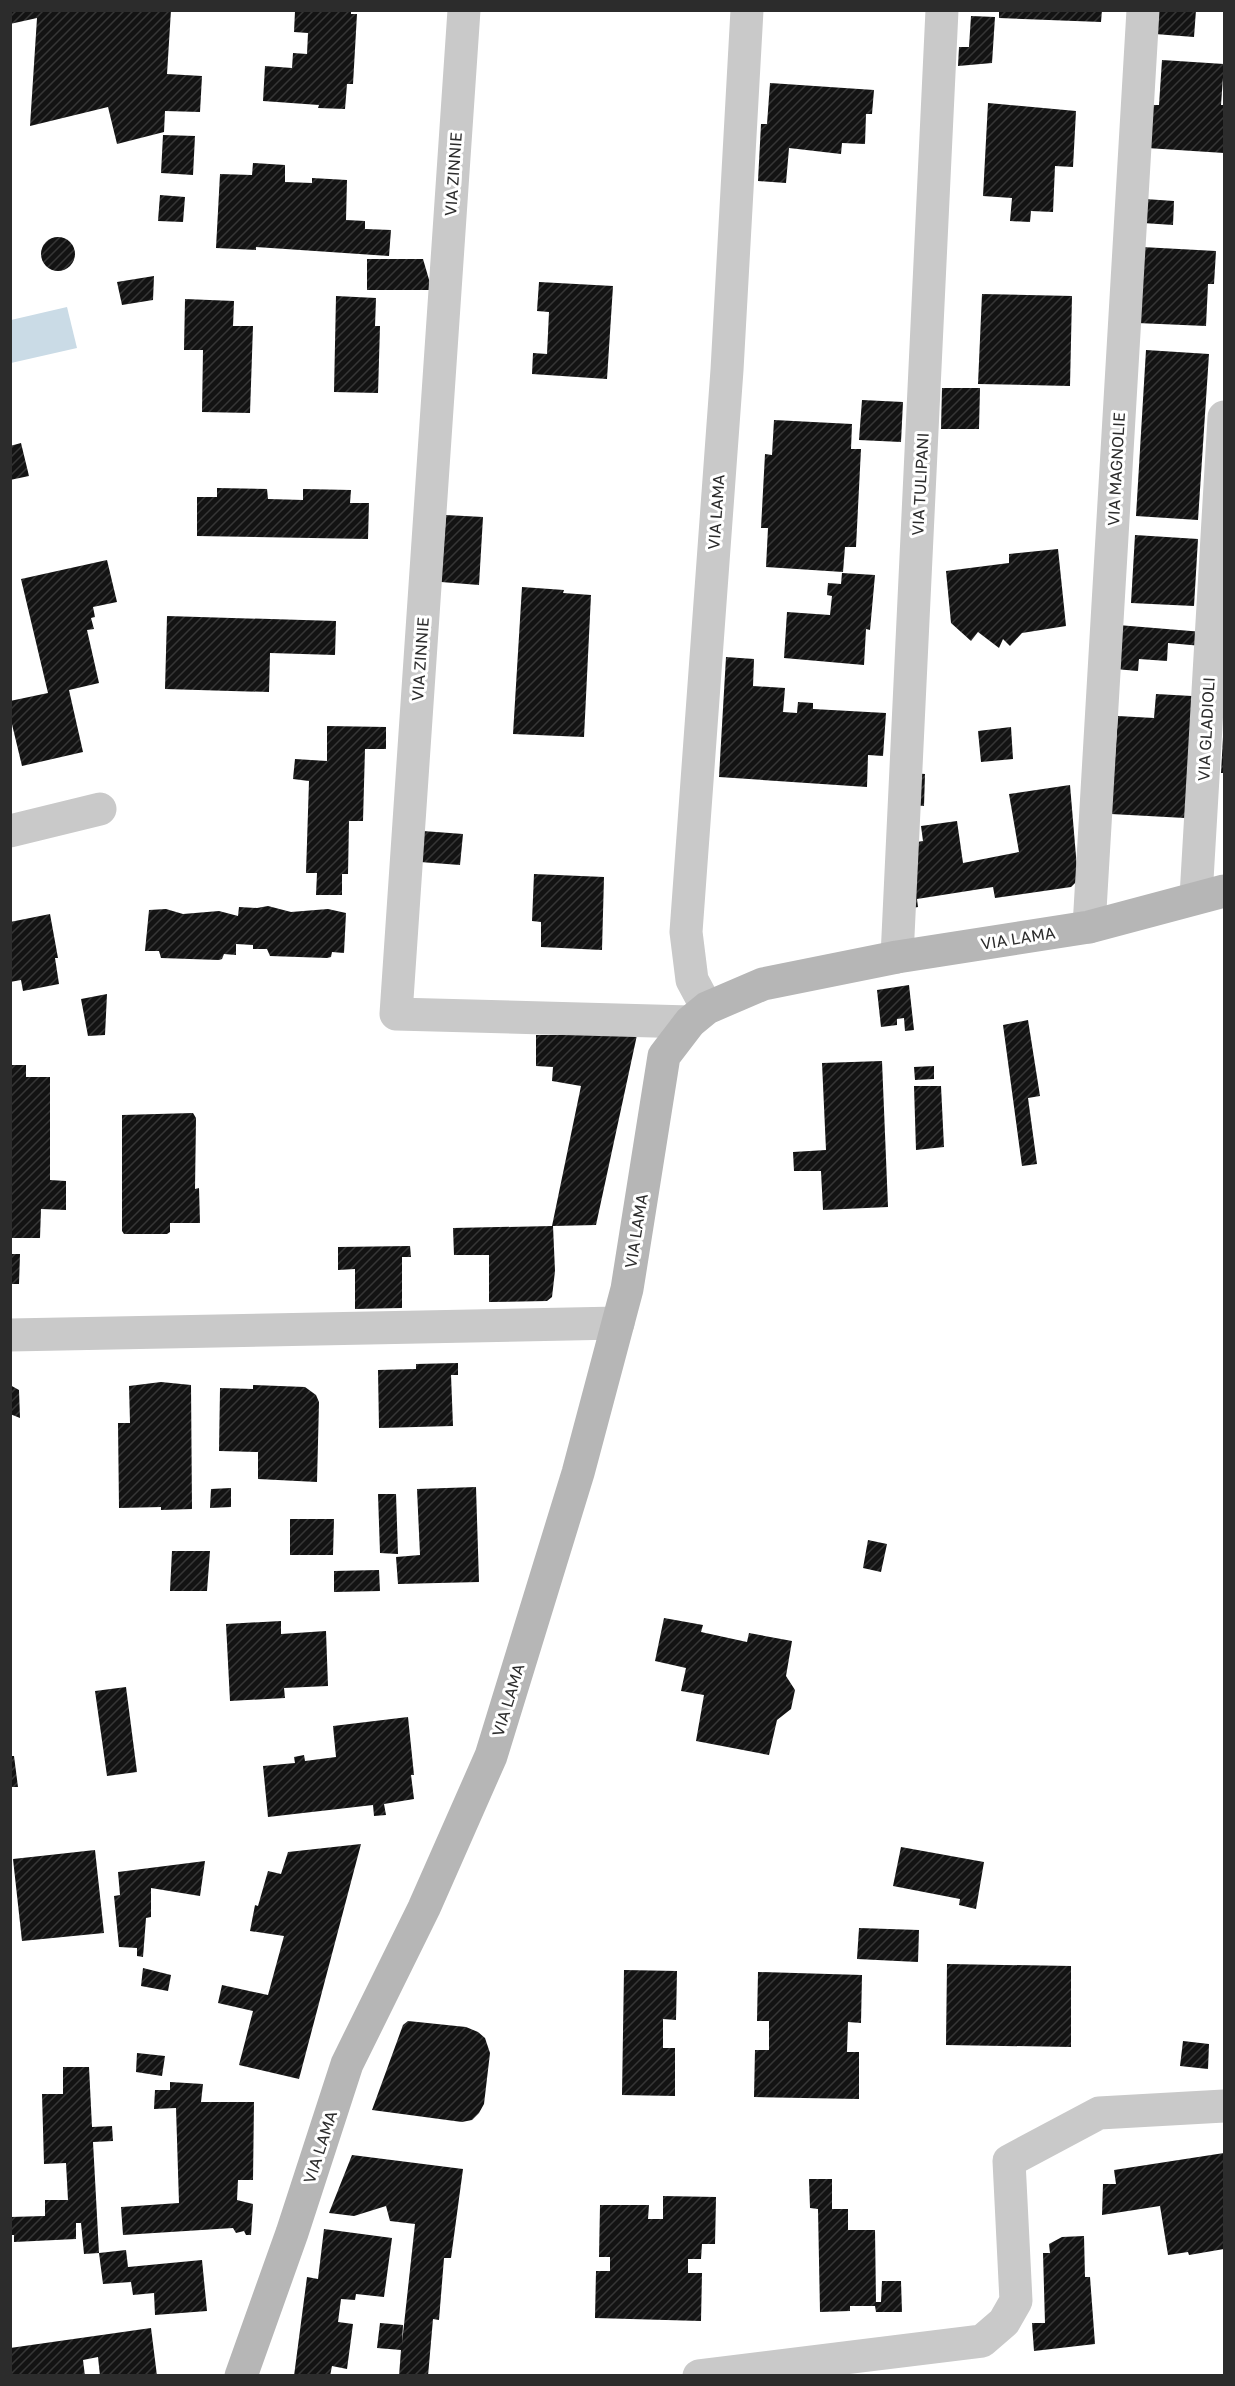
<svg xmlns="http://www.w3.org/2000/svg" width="1235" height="2386" font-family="'Golos Text',sans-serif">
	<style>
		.water { fill: #cadbe6 }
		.building { fill: url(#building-hatch) }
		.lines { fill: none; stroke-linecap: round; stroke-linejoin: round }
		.street { stroke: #c9c9c9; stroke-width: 33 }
		.secondary { stroke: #b6b6b6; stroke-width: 33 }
		.labels { text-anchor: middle; stroke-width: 6; stroke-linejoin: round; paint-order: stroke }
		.street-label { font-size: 16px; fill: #2c2c2c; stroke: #fff }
	</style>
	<defs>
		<pattern id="building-hatch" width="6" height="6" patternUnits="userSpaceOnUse" patternTransform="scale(1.5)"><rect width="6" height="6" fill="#131313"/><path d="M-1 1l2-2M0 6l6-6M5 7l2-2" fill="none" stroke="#363636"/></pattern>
	</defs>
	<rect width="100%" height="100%" fill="#fff"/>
	<path class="water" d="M67 307 77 348 11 363V320Z"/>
	<path class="building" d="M10 10H171L167 74 202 76 200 112 165 111 164 132 117 144 108 107 30 126 37 18 10 24Z
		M351 10V14H357L353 84H347L345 109 318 108 319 105 263 101 265 66 292 68 293 53 307 54 308 33 294 32 295 11Z
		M999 10H1102L1101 22 999 18Z
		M1156 10H1196L1194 37 1155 34Z
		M971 16 995 17 992 63 958 66 959 47H969Z
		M1162 60 1224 64 1221 105H1224V153L1147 148 1150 105H1159Z
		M770 83 874 90 872 114H866L865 144 842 143 841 154 789 148 786 183 758 181 761 124H767Z
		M988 103 1076 111 1073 167 1055 166 1053 212 1031 211 1030 222 1010 221 1012 198 983 196Z
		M163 135 195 136 193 175 161 173Z
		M253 163 285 165V182L312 183V178L347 180 346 220 365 221V229L391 230 389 256 256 247V250L216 248 220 174 252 175Z
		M160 195 185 197 183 222 158 221Z
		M1145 199 1174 201 1173 225 1143 223Z
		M41 254a17 17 0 1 1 34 0a17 17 0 1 1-34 0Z
		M1142 247 1216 251 1214 284H1208L1206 326 1137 323Z
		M367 259H423L432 290H367Z
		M154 276 153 300 122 305 117 282Z
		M539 282 613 286 607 379 532 374 533 353 547 354 549 312 537 311Z
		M982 294 1072 296 1070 386 978 384Z
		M336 296 376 298 375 326H380L378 393 334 392Z
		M185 299 234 301 233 326H253L250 413 202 412 203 350H184Z
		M1146 350 1209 354 1198 520 1136 516Z
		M942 388H980L979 429H941Z
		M862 400 903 402 901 442 859 440Z
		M774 420 852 424 851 449H861L856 547H845L843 572 766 567 768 528H761L765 454 772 455Z
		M21 443 29 476 10 480V446Z
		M217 488 267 489 268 499 303 500V489L351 490 350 503H369L368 539 197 536V497H217Z
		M446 515 483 517 479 585 441 582Z
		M1135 535 1198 539 1194 606 1131 603Z
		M1058 549 1066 626 1022 633 1010 646 1003 639 999 648 978 632 971 641 951 623 946 571 1009 563V554Z
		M107 560 117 602 93 607 95 617 91 618 94 629 87 630 99 683 69 690 83 752 22 766 10 716V701L48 693 21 579Z
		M842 573 875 575 870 630 866 629 864 665 784 658 787 612 830 615 832 596 827 595 828 583 841 584Z
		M522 587 564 590 563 593 591 595 584 737 513 734Z
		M167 616 336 621 335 655 270 653 269 692 165 689Z
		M1118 625 1203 632 1202 646 1168 643 1167 661 1139 659 1138 671 1115 669Z
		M726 657 754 659 753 686 785 688 783 712 797 713 798 702 813 703V709L886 713 883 756 868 755 867 787 719 777Z
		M1156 694 1192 696 1185 818 1111 814 1118 716 1154 718Z
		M327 726 386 727V749H365L363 821H349L348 874H342V895H316L317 873H306L309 781 293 779 295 759 327 761Z
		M1011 727 1013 759 981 762 978 731Z
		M1223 737H1224V773H1221Z
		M911 773 925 774 924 806 910 805Z
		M1070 785 1078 880 1071 887 995 898 993 887 917 899 918 907 902 910 905 844 923 841 921 826 957 821 963 863 1019 852 1009 794Z
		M423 831 463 834 460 865 420 862Z
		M534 874 604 877 602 950 541 947V922L532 921Z
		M268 906 291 912 328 909 346 913 344 953 332 952 331 957 327 958 270 956 267 949H253V945L236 944V955L224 954 222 959 219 960 161 958 159 951H145L149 910 166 909 183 914 219 911 238 916 239 907 257 908Z
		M50 914 58 958H55L59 984 23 991 21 980 10 982V922Z
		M909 985 914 1030 905 1031 904 1018 897 1019V1025L881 1027 877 990Z
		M107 994 105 1035 88 1036 81 999Z
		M1028 1020 1040 1096 1028 1098 1037 1164 1022 1166 1003 1025Z
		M536 1035H637L596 1225 553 1226 555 1271 552 1297 547 1301 489 1302V1255H454L453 1228 552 1226 581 1086 552 1081 553 1067 536 1066Z
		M882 1061 888 1207 823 1210 821 1171H794L793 1152 826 1150 822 1063Z
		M10 1065H26V1077H50V1180L66 1181V1210L41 1209 40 1238H10Z
		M934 1066V1079L915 1080 914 1067Z
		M914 1086H941L944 1147 916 1150Z
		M193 1113 196 1118 195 1189 199 1188 200 1223H170V1232L167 1234H124L122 1231V1115Z
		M410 1246 411 1257H402V1308L355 1309V1269L338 1270V1247Z
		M10 1254H20L19 1284H10Z
		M458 1363V1375H451L453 1426 379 1428 378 1370 416 1369V1364Z
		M161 1382 191 1385 192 1509 161 1510V1507L119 1508 118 1423H130L129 1386Z
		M10 1385 19 1390 20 1418 10 1414Z
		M253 1385 305 1387 316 1395 319 1402 317 1482 258 1479V1452L219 1451 220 1388 253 1389Z
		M476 1487 479 1582 398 1584 396 1557 420 1555 417 1489Z
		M231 1488V1507L210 1508 211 1489Z
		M378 1494H396L398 1554 380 1553Z
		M290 1519H334L333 1555H290Z
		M868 1540 887 1544 881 1572 863 1568Z
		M172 1551H210L207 1591H170Z
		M379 1570 380 1591 334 1592V1571Z
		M664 1618 703 1625 701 1632 747 1642 749 1633 792 1641 786 1676 795 1690 791 1709 777 1720 769 1755 696 1741 704 1695 681 1691 686 1668 655 1661Z
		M281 1621V1634L326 1631 328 1686 284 1688 285 1698 230 1701 226 1624Z
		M126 1687 137 1772 107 1776 95 1691Z
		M408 1717 414 1775H411L414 1799 384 1804 386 1815 374 1816 373 1805 268 1817 263 1766 295 1763 294 1757 304 1755 305 1761 336 1757 333 1726Z
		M10 1756H14L18 1787H10Z
		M361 1844 299 2079 239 2065 253 2011 218 2003 222 1985 268 1995 284 1936 250 1931 255 1905 258 1906 268 1871 281 1874 288 1852Z
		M901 1847 984 1862 976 1909 959 1905 960 1899 893 1886Z
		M95 1850 104 1933 22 1941 13 1859Z
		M205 1861 200 1896 151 1888V1917L146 1918 143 1957 137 1956V1948L119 1947 114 1896 120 1895 118 1872Z
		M859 1928 919 1930 918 1962 857 1959Z
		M947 1964 1071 1966V2047L946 2045Z
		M143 1968 171 1975 168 1991 141 1986Z
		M624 1970 677 1971 676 2020 663 2019V2048H675V2096L622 2095Z
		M758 1972 862 1975 861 2023 848 2022 847 2052H859V2099L754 2097 755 2050H769V2021H757Z
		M408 2021 466 2027 478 2032 485 2038 490 2053 484 2104 479 2113 472 2120 462 2122 372 2110 403 2025Z
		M1183 2041 1209 2044 1208 2069 1180 2066Z
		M137 2053 165 2056 162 2076 136 2072Z
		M63 2067H89L92 2127 112 2126 113 2141 93 2142 99 2253 84 2254 81 2223H76V2239L14 2242V2235H10V2217L45 2216V2200H68L66 2163 44 2164 42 2094H63Z
		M170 2082 203 2084 201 2102H254L253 2180H238L237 2200 253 2204 251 2235H246L244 2231 236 2233 233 2228 123 2235 121 2207 179 2203 176 2108 154 2109 155 2090H170Z
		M1224 2153V2249L1189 2255 1188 2252 1168 2255 1160 2206 1102 2215 1103 2184H1116L1114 2170Z
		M352 2155 463 2169 451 2258H444L439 2320 433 2319 428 2376H399L401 2350 377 2348 380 2323 403 2325 402 2343 415 2224 390 2221 386 2206 354 2216 329 2213Z
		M809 2179H832V2209H848V2230H875L876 2302H881L882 2281H901L902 2312H876L875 2306H850V2311L820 2312 818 2209 810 2208Z
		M663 2196 716 2197 715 2244H702L701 2259H688V2273H702L701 2321 595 2318 596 2271H610V2257H599L600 2205H649L648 2219H663Z
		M324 2229 392 2238 384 2297 356 2294 355 2300 341 2299 338 2322 353 2324 347 2369 332 2366 330 2376H294L307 2277 318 2279Z
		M1084 2236 1085 2277H1090L1095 2344 1034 2351 1032 2323H1045L1043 2253H1050L1049 2244 1062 2237Z
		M126 2250 128 2267 202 2260 207 2311 155 2315 154 2293 133 2295 131 2282 103 2284 99 2253Z
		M151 2328 157 2376H100L98 2357 83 2360 85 2376H10V2348Z"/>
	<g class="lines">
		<path class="street" d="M464 10 396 1014 690 1022
			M10 831 100 809
			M1196 897 1224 417
			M1089 927 1143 10
			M897 957 942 10
			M707 1008 692 980 686 932 727 370 747 10
			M10 1335 618 1323
			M699 2376 982 2341 1004 2322 1016 2301 1009 2161 1099 2113 1224 2106"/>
		<path class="secondary" d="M241 2376 292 2233 347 2064 424 1908 491 1756 578 1473 627 1289 664 1056 690 1022 707 1008 763 984 897 957 1089 927 1224 891"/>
	</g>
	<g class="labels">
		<g class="street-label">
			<text transform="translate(453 174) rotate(-86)" y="6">VIA ZINNIE</text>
			<text transform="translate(1116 469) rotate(-87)" y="6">VIA MAGNOLIE</text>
			<text transform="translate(920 484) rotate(-87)" y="6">VIA TULIPANI</text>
			<text transform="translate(716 512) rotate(-86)" y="6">VIA LAMA</text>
			<text transform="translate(420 659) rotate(-86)" y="6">VIA ZINNIE</text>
			<text transform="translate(1206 729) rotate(-87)" y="6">VIA GLADIOLI</text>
			<text transform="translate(1018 938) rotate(-9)" y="6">VIA LAMA</text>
			<text transform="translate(636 1231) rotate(-81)" y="6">VIA LAMA</text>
			<text transform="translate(508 1700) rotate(-73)" y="6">VIA LAMA</text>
			<text transform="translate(320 2147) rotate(-72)" y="6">VIA LAMA</text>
		</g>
	</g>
	<rect width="1235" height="2386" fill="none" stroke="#2c2c2c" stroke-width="24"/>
</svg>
